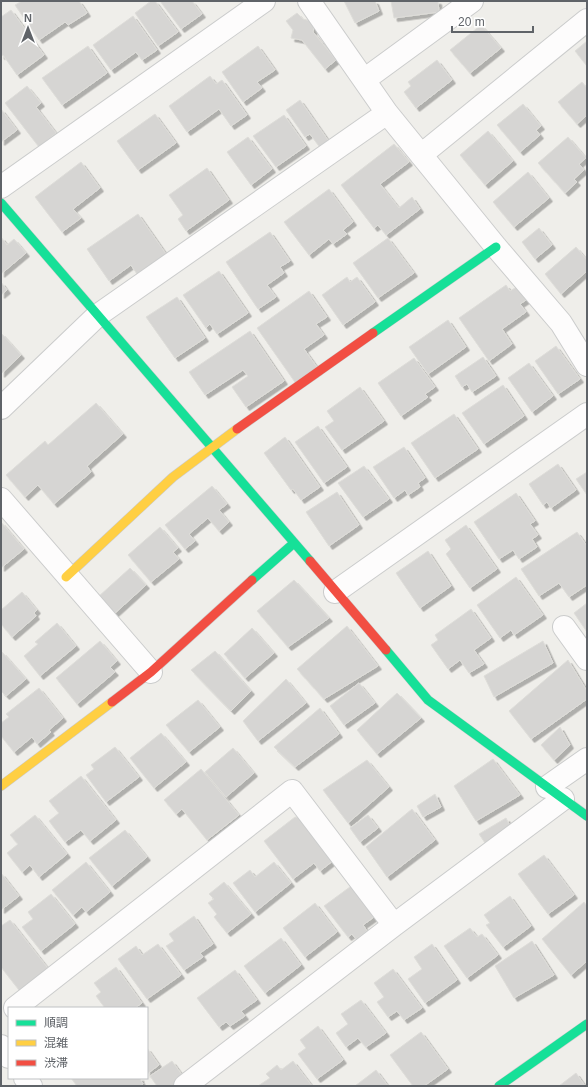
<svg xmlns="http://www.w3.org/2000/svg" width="588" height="1087" font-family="Arial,'Noto Sans JP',sans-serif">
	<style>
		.building { fill: #d6d5d3; stroke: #deddd9; filter: url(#shadow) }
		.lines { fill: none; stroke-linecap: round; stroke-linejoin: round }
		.street-casing { stroke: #cbcccc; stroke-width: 24 }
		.fast-casing { stroke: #cacacb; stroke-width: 10 }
		.slow-casing { stroke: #cacacb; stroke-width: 10 }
		.jam-casing { stroke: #cacacb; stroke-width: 10 }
		.street { stroke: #fdfcfc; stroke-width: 22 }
		.fast { stroke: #16e098; stroke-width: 9 }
		.slow { stroke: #ffcf43; stroke-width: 9 }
		.jam { stroke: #f24e42; stroke-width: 9 }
	</style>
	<defs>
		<filter id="shadow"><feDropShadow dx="3.5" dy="3.5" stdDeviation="0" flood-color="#0004"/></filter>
	</defs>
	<rect width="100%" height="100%" fill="#efeeea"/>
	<path class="building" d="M22 1H79L87 13 68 25 65 22 39 40 15 5Z
		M151 1H155L178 32 158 46 135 13Z
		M160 1H192L202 14 181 29Z
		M344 1H375L379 11 355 23Z
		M391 1H438L439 12 394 18Z
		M11 10 44 55 17 75 3 55 1 56V17Z
		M297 13 303 19 315 22 313 32 336 60 325 69 302 40 291 38 293 30 286 21Z
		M133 16 157 50 142 60 136 52 111 70 93 45Z
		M481 25 501 48 470 73 450 50Z
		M587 41V66L575 51Z
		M88 46 107 73 62 105 42 78Z
		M258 46 275 70 257 82 262 88 243 102 222 72Z
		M437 60 452 80 416 108 404 92 411 86 408 82Z
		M210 76 216 84 222 80 247 115 231 126 219 109 187 132 169 106Z
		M582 82 587 88V115L577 124 558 102Z
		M27 86 41 103 36 107 56 133 39 147 5 103Z
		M300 100 330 143 321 149 310 134 305 137 286 110Z
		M523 104 541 126 536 130 540 135 520 152 497 125Z
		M1 109 17 130 1 142Z
		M155 114 176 143 138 170 117 141Z
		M284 115 306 146 276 167 253 136Z
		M488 131 513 161 485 185 460 155Z
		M248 137 272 169 251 185 227 152Z
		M568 137 586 158 579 164 584 170 574 179 577 182 565 193 538 163Z
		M394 144 409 162 380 184 399 208 412 197 420 209 386 235 378 225 374 228 341 185Z
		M81 162 100 188 73 209 81 218 62 232 35 197Z
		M207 168 229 200 186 231 178 219 183 215 169 195Z
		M528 172 549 198 514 227 493 202Z
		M329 189 353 222 343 230 347 234 333 244 329 239 309 255 284 222Z
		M138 214 166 254 137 274 131 265 109 281 87 249Z
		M539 228 552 245 535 259 522 242Z
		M270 232 290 261 280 267 284 273 267 285 276 297 258 309 226 262Z
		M1 237 7 245 14 239 26 253 1 274Z
		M388 238 414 273 378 298 353 263Z
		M576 247 587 260V271L561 294 545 274Z
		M219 271 248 313 217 334 210 324 206 328 183 295Z
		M347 277 350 282 357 277 375 302 343 325 322 295Z
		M1 282 7 290 1 295Z
		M506 285 510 291 520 285 529 298 520 304 526 312 502 329 512 344 489 361 459 318Z
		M309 291 327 317 316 324 324 335 304 349 319 370 297 385 257 328Z
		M177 297 205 338 175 358 146 317Z
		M448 320 466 347 428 374 409 347Z
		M250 331 284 381 246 407 232 387 248 376 243 370 205 395 189 372Z
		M1 333 21 355 1 374Z
		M556 346 580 379 558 394 535 361Z
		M483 357 496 376 472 392 467 384 462 387 455 376Z
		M414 358 435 387 425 394 428 397 401 416 378 383Z
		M529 363 553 396 532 412 508 378Z
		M503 385 524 416 484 444 462 413Z
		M360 387 384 421 342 450 325 427 334 421 327 411Z
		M96 403 123 434 87 466 91 472 54 504 38 485 25 497 6 475 45 441 48 445Z
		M454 414 478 449 435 478 411 443Z
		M318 426 347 467 324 483 295 442Z
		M285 437 320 487 301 500 293 489 291 490 264 453Z
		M404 447 425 478 418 483 420 487 408 495 405 490 394 498 373 467Z
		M558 464 576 490 551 508 547 502 543 505 529 484Z
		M364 466 389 499 363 517 338 483Z
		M587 472V495L576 479Z
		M212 486 227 504 219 510 229 522 219 531 208 518 189 534 195 541 185 549 165 525Z
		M337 492 359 525 329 546 306 512Z
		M516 493 535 521 530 524 538 535 532 539 537 547 519 559 513 550 499 559 474 522Z
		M1 522 24 549 1 568Z
		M466 525 497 569 470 588 446 554 451 549 445 540Z
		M160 527 178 548 173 552 179 559 151 582 128 555Z
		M577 532 587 546V585L569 597 559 583 539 596 521 569Z
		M428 551 451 586 420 608 396 573Z
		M130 568 146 585 114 614 98 597Z
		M516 577 543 615 514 635 511 630 500 638 477 605Z
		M294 580 329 618 288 647 257 611Z
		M22 592 37 610 34 613 36 616 12 637 1 624V610Z
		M587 603V632L574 613Z
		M471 609 491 638 474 650 484 664 469 673 460 660 448 669 431 645 438 640 435 635Z
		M57 623 76 646 40 676 24 656 38 644 35 642Z
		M347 626 378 666 324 699 297 669Z
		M252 628 274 653 245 678 224 654Z
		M100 641 117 661 110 667 115 672 77 704 56 678Z
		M543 641 553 663 494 697 484 676Z
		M215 651 251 691 231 711 191 670Z
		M2 652 26 679 6 696 1 691Z
		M568 660 587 691V699L531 739 509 711Z
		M286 679 306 703 258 741 243 721Z
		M359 683 375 703 344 725 330 706Z
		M39 688 63 718 49 730 51 732 37 744 32 737 14 752 1 736V723L9 717 6 714Z
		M397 693 421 718 377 754 357 730Z
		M198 700 220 727 189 752 166 725Z
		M320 708 339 734 295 767 274 747Z
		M560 727 570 745 554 760 541 745Z
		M161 733 186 762 154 788 130 758Z
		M115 747 139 777 106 802 86 775 94 769 91 765Z
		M233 748 254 773 226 797 205 772Z
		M493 759 520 795 476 821 454 786Z
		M367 760 389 787 348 823 323 790Z
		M201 769 239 815 207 840 182 809 176 814 164 800Z
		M81 776 116 820 90 841 81 830 65 842 49 821 59 813 49 801Z
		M435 794 441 807 423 817 417 806Z
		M412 809 435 840 387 877 366 847Z
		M35 815 67 854 39 877 30 865 22 872 7 853 18 844 10 835Z
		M368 815 378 828 360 842 350 828Z
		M295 817 314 820 334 860 320 871 314 863 293 879 264 841Z
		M506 818 513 832 489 849 479 834Z
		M125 830 147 857 112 886 89 858Z
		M544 855 574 895 548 914 518 874Z
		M86 862 110 892 86 912 82 907 73 915 52 890Z
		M274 862 291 883 255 912 233 883 250 870 255 877Z
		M1 873 19 896 1 910Z
		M358 881 381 912 363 925 367 931 356 939 352 934 348 937 324 906Z
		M224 882 251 914 227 933 214 917 217 914 208 903 214 899 209 894Z
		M51 894 75 924 41 951 22 927 33 919 28 912Z
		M510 896 531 926 503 947 486 925 490 923 484 915Z
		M584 902 587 906V961L571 975 542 939Z
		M315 903 337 932 305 957 283 928Z
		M194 916 213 944 200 953 203 957 184 970 166 946 174 941 169 934Z
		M10 920 54 976 26 999 1 967V926Z
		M470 928 477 937 482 934 498 955 467 978 444 946Z
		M281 938 301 965 265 993 244 966Z
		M532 941 554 975 514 998 495 966Z
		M158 944 181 975 147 999 118 959 136 946 142 955Z
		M432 944 457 980 425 1003 408 979 422 969 414 957Z
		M116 967 142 1003 135 1008H105L96 996 101 992 94 983Z
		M393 969 422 1008 404 1020 397 1011 388 1017 377 1002 384 997 374 983Z
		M235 970 257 1000 241 1011 245 1016 230 1026 226 1022 219 1027 197 998Z
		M361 1000 386 1033 366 1047 358 1038 346 1047 336 1033 348 1024 341 1014Z
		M318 1026 343 1060 317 1079 298 1054 306 1048 300 1040Z
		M421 1032 448 1069 424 1086H413L390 1055Z
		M147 1048 159 1065 147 1074Z
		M172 1061 185 1079 175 1086H157L150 1076Z
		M293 1061 312 1086H258L270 1078 266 1074 277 1065 281 1070Z
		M376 1070 388 1086H355Z
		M576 1073 585 1086H559Z
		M71 1078H141L140 1079 143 1084 140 1086H77Z"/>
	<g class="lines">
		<g class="street-casing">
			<path id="street" d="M309 1 387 113 496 247 561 323 587 365
				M364 80 472 1
				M421 155 587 20
				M1 187 264 1
				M1 408 98 315 387 113
				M1 499 151 672
				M335 592 587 414
				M564 627 587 659
				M547 787 587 759
				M15 1008 292 791 394 925
				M1 1046 9 1057
				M25 1078 31 1086
				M185 1086 394 925 563 799"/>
		</g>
		<g class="fast-casing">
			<path id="fast" d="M1 203 310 561
				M373 333 496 247
				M252 580 294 543
				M386 650 428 700 587 816
				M499 1086 587 1024"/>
		</g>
		<g class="slow-casing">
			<path id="slow" d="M66 577 173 477 237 429
				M1 786 112 702"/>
		</g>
		<g class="jam-casing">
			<path id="jam" d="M237 429 373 333
				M310 561 386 650
				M112 702 151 672 252 580"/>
		</g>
		<use href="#street" class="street"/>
		<use href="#fast" class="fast"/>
		<use href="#slow" class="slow"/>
		<use href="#jam" class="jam"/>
	</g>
	<rect width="588" height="1087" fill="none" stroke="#5f6368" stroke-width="4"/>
	<rect x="8" y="1007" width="140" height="72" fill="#ffffff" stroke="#bfc1c3"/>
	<rect x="16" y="1020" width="20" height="6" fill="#16e098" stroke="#bfc1c3"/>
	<text x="44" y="1027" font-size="12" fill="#5f6368">順調</text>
	<rect x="16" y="1040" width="20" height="6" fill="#ffcf43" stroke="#bfc1c3"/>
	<text x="44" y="1047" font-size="12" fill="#5f6368">混雑</text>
	<rect x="16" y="1060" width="20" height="6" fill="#f24e42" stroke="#bfc1c3"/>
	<text x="44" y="1067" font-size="12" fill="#5f6368">渋滞</text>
	<g transform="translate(28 28)" stroke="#ffffff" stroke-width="3" paint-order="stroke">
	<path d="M0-3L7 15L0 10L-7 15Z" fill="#5f6368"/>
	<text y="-6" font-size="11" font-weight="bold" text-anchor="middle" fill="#5f6368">N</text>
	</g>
	<path d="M452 26v6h81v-6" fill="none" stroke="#5f6368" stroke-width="2"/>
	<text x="458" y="26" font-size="12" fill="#5f6368" stroke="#ffffff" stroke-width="3" paint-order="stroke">20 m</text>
</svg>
